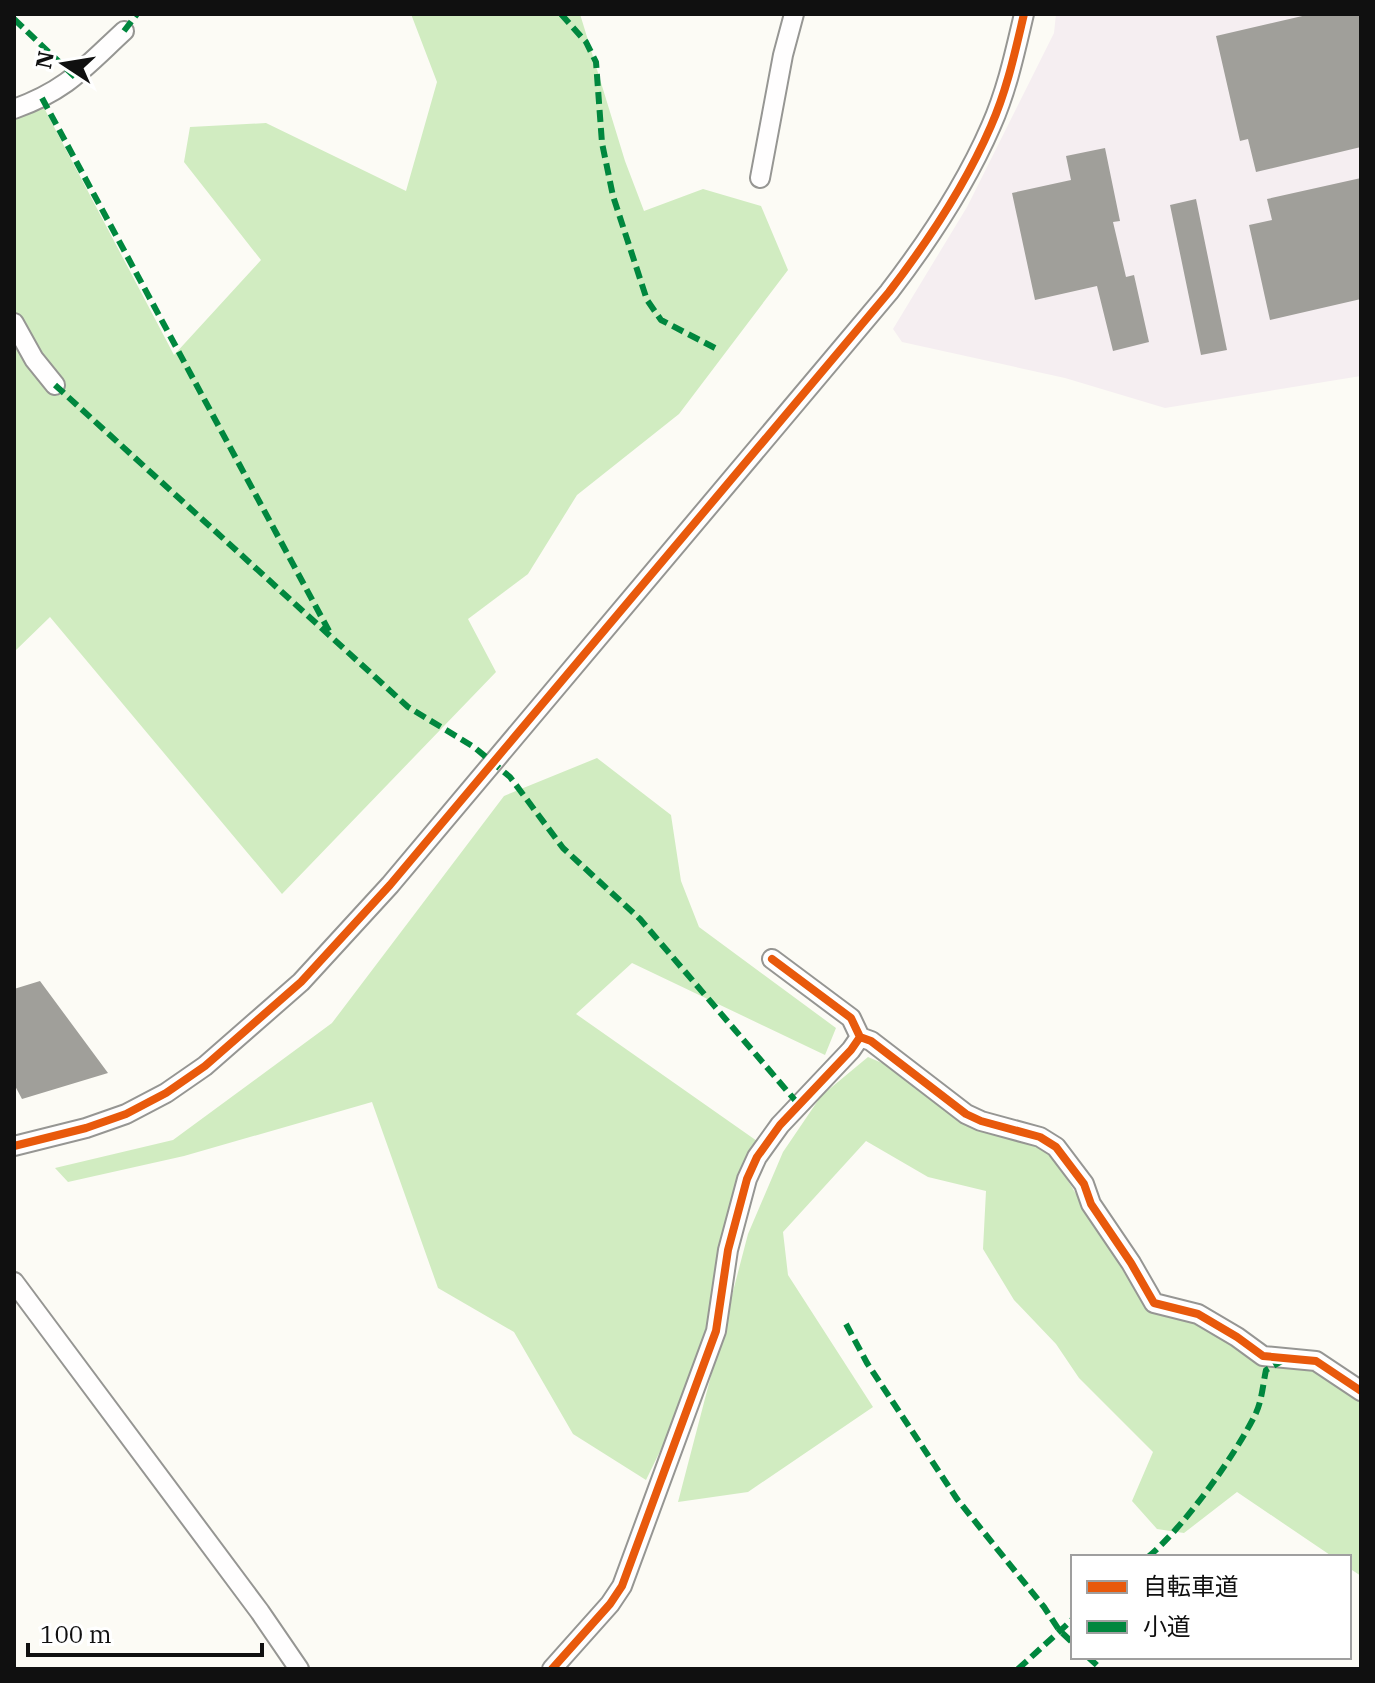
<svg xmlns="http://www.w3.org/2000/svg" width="1375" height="1683" font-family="'IBM Plex Serif','Noto Sans JP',serif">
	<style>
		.industrial { fill: #f5eef1 }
		.forest { fill: #d1ecc1 }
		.building { fill: #a09f9a }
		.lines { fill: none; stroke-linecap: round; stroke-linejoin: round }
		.minor-casing { stroke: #969693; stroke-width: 22 }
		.minor { stroke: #fffefe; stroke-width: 18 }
		.quiet { stroke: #00873e; stroke-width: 6; stroke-dasharray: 12 6; stroke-linecap: butt }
		.cycleway-casing { stroke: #fff; stroke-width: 13 }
		.cycleway { stroke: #e8590c; stroke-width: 8 }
	</style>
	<rect width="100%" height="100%" fill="#fcfbf5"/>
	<path class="industrial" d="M1056 14H1361V376L1165 408 1065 378 902 342 893 329 967 207 1054 33Z"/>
	<path class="forest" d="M411 14H580L625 161 644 211 703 189 761 206 788 270 679 414 577 495 528 574 468 619 496 672 282 894 50 617 14 652V114L42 104 174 355 261 260 184 162 190 127 266 123 406 191 437 82Z
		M597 758 671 815 681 881 699 927 836 1028 825 1055 632 963 576 1014 757 1141 736 1189 707 1335 667 1437 646 1480 573 1434 514 1332 438 1288 372 1102 184 1156 68 1182 55 1168 173 1140 332 1023 504 796Z
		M868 1057 901 1071 1028 1140 1054 1158 1146 1308 1196 1322 1312 1369 1361 1401V1576L1349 1568V1557H1333L1237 1492 1184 1533 1157 1529 1132 1501 1153 1452 1079 1378 1056 1344 1014 1300 983 1249 986 1191 928 1177 866 1141 783 1232 788 1275 873 1407 748 1492 678 1502 748 1234 783 1152 821 1096Z"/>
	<path class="building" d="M1311 14H1361V147L1256 172 1248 139 1240 141 1216 36Z
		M1105 148 1120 221 1113 222 1126 277 1134 275 1149 342 1113 351 1097 286 1035 300 1012 193 1071 180 1066 156Z
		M1361 178V299L1270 320 1249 225 1272 220 1267 199Z
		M1196 199 1227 350 1201 355 1170 205Z
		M40 981 108 1073 22 1099 14 1084V989Z"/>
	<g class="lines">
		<g class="minor-casing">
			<path id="minor" d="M14 109C67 90 84 68 124 31
				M760 178 783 55 794 14
				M14 323 34 359 55 385
				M772 959 851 1018 860 1037 871 1041 966 1114 981 1121 1040 1137 1056 1147 1084 1184 1091 1204 1131 1263 1154 1303 1198 1314 1237 1337 1263 1356 1316 1361 1361 1391
				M14 1146 86 1128 126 1114 166 1093 205 1066 301 982 390 885 889 292C929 240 965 186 991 126 1007 90 1015 52 1024 14
				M14 1282 260 1612 299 1669
				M552 1669 610 1604 622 1586 716 1331 728 1250 747 1179 757 1157 780 1125 851 1050 860 1037"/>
		</g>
		<use href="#minor" class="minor"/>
		<path class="quiet" d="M561 14 586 42 596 62 602 143 613 196 647 300 661 320 715 348
			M14 19 76 78
			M124 31 137 14
			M42 98 329 631
			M55 385 408 707 474 747 510 777 563 848 640 919 800 1106
			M846 1324 867 1363 957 1499 1044 1607 1059 1630 1073 1643
			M1148 1557C1184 1527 1235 1456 1256 1413 1262 1400 1263 1384 1266 1370L1284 1360
			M1088 1657 1101 1669
			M1018 1669 1073 1619"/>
		<g class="cycleway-casing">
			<path id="cycleway" d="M772 959 851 1018 860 1037 871 1041 966 1114 981 1121 1040 1137 1056 1147 1084 1184 1091 1204 1131 1263 1154 1303 1198 1314 1237 1337 1263 1356 1316 1361 1361 1391
				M14 1146 86 1128 126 1114 166 1093 205 1066 301 982 390 885 889 292C929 240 965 186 991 126 1007 90 1015 52 1024 14
				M552 1669 610 1604 622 1586 716 1331 728 1250 747 1179 757 1157 780 1125 851 1050 860 1037"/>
		</g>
		<use href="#cycleway" class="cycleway"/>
	</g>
	<rect width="1375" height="1683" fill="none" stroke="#101010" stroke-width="32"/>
	<rect x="1071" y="1555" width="280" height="104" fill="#ffffff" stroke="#9f9f9f" stroke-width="2"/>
	<rect x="1087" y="1581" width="40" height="12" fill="#e8590c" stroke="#9f9f9f" stroke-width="2"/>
	<text x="1143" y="1595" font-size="24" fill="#101010">自転車道</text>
	<rect x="1087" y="1621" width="40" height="12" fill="#00873e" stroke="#9f9f9f" stroke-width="2"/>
	<text x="1143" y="1635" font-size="24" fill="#101010">小道</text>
	<g transform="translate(64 64) rotate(282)" stroke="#ffffff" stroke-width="6" paint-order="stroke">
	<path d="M0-6L14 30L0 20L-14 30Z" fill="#101010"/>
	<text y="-12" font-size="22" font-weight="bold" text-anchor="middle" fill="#101010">N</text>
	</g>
	<path d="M28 1643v12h234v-12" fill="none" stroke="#101010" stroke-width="4"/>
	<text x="40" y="1643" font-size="24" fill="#101010" stroke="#ffffff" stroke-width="6" paint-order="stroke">100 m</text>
</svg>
